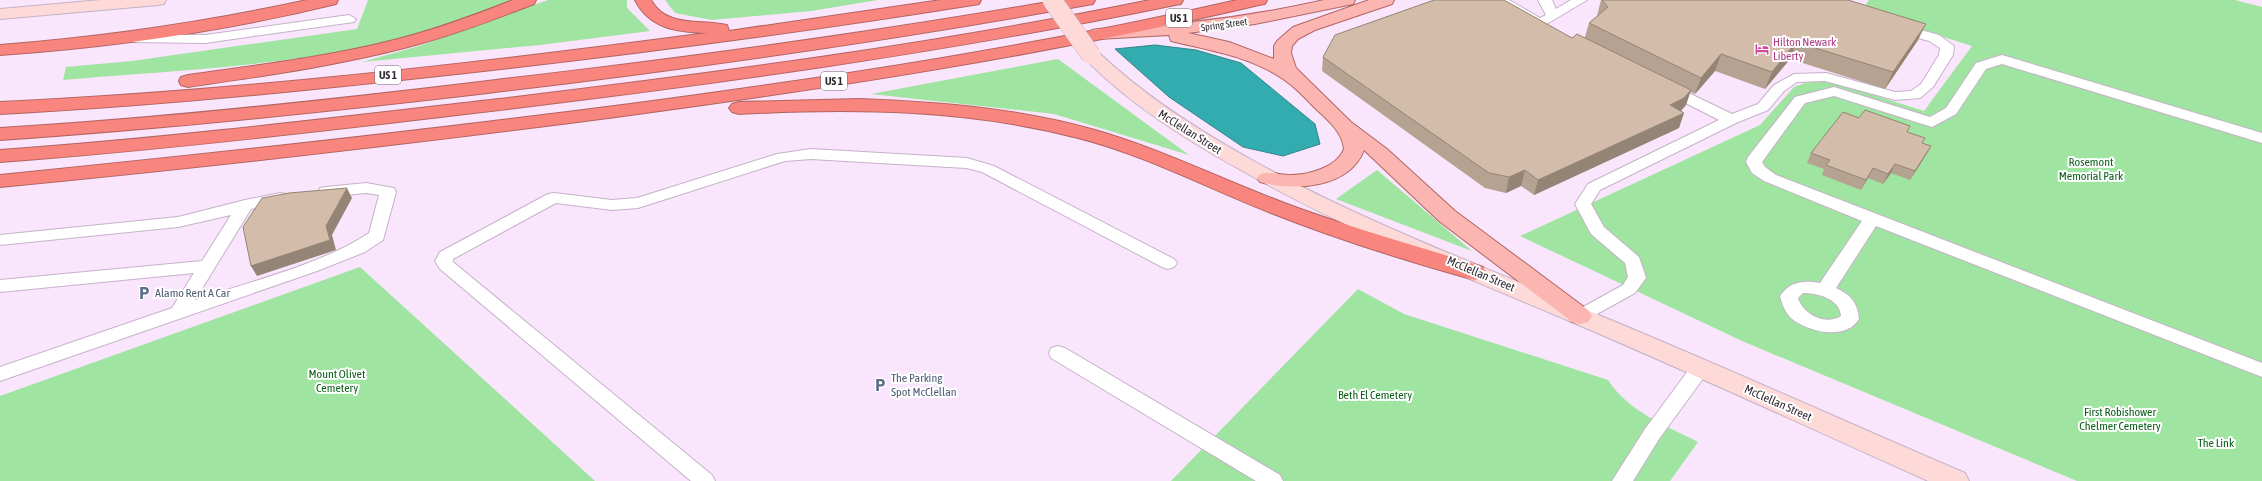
<svg xmlns="http://www.w3.org/2000/svg" width="2262" height="481" font-family="'Asap Condensed',sans-serif">
	<style>
		.green { fill: #a0e4a1 }
		.water { fill: #33acb0; stroke: #32858a }
		.lines { fill: none; stroke-linecap: round; stroke-linejoin: round }
		.lane-casing { stroke: #c5b2c8; stroke-width: 2 }
		.secondary-casing { stroke: #c5b2c8; stroke-width: 2 }
		.primary-casing { stroke: #b26563; stroke-width: 2 }
		.highway-casing { stroke: #b26563; stroke-width: 2 }
		.lane { fill: #fff; fill-rule: evenodd }
		.secondary { fill: #fddad8; fill-rule: evenodd }
		.primary { fill: #fbb6b2; fill-rule: evenodd }
		.highway { fill: #f8857e; fill-rule: evenodd }
		.secondary-bridge-casing { stroke: #c5b2c8; stroke-width: 20; stroke-linecap: butt }
		.secondary-bridge { stroke: #fddad8; stroke-width: 19 }
		.wall { fill: #b5a291 }
		.shaded-wall { fill: #948476 }
		.building { fill: #d3bca9; stroke: #948476 }
		.labels { text-anchor: middle; stroke-width: 4; stroke-linejoin: round; paint-order: stroke }
		.far-street-label { font-size: 10px; fill: #312932; stroke: #fff }
		.shield { fill: #fff; stroke: #6f6970; stroke-width: 1 }
		.shield-label { font-size: 11px; font-weight: bold; fill: #312932 }
		.hotel-label { font-size: 12px; fill: #b23c85; stroke: #fff; text-anchor: start }
		.street-label { font-size: 12px; fill: #312932; stroke: #fff }
		.park-label { font-size: 12px; fill: #0e601b; stroke: #fff }
		.service-label { font-size: 12px; fill: #4e5e75; stroke: #fff; text-anchor: start }
	</style>
	<rect width="100%" height="100%" fill="#f9e5fc"/>
	<path class="green" d="M368 0H512C473 15 435 30 394 40 287 67 173 70 63 80L66 67 132 61 357 29Z
		M548 0H627V8L650 31 540 45 362 62 419 46Z
		M665 0H878L811 11 712 20 675 13Z
		M1869 0H2235L2262 7V481H2077L1742 341 1520 236 1760 125 1794 87 1805 83 1817 81 1839 84 1924 111 1972 46 1861 11Z
		M1058 59 1189 155 1054 114 871 94Z
		M1377 170 1472 251 1336 199Z
		M360 267 595 481H0V396Z
		M1358 289 1404 314 1608 380C1629 412 1665 425 1698 442L1670 481H1171Z"/>
	<path class="water" d="M1155 45 1196 50 1241 63 1315 124 1320 144 1283 156 1243 147 1169 97 1115 49Z"/>
	<g class="lines">
		<g class="lane-casing">
			<path id="lane" d="M1494 0H1509L1540 18 1546 15 1538 0H1552L1556 9 1571 0H1587L1540 28 1505 11Z
				M349 15 356 19 354 22 205 43 132 42 125 38 132 34 205 35Z
				M1899 24 1939 35 1954 46 1953 55 1933 87 1920 98 1895 100 1825 81 1797 82 1784 91 1768 110 1736 123 1600 190 1591 204 1604 227 1639 257 1646 278 1635 293 1586 320 1580 322 1574 320 1571 316 1574 312 1623 285 1628 277 1625 263 1591 234 1575 204 1588 184 1719 120 1662 91 1660 88 1662 85H1672L1732 114 1758 104 1774 85 1794 74 1826 73 1895 92 1911 91 1921 84 1939 55 1940 48 1929 41 1894 31 1892 28 1894 25Z
				M2002 55 2262 133V143L2002 64 1986 69 1956 114 1932 127 1834 96 1805 103 1762 162 1765 167 1776 175 2262 363V377L1876 226 1836 288C1850 294 1858 303 1859 319 1846 341 1807 332 1791 318 1785 312 1782 304 1780 296 1790 281 1804 280 1820 283L1862 221 1764 181 1752 173 1746 162 1748 157 1795 97 1834 87 1930 117 1946 108 1976 63ZM1803 293C1818 293 1840 299 1841 316 1825 326 1803 314 1798 298Z
				M811 149 967 158 994 166 1174 259 1177 263 1174 267 1168 269 1162 267 982 172 966 168 811 159 785 161 638 208 612 210 556 203 453 259V262L712 475 715 481H691L440 269 435 261 440 252 548 194 554 193 612 200 637 198 777 154Z
				M366 183 394 188 396 192 383 240 365 252 317 271 0 381V367L172 308 194 273 0 292V280L202 261 231 215 178 227 0 245V235L178 217 245 200 280 193 286 194 288 198 286 202 251 209 195 300C249 282 323 264 369 233L379 195 366 193 326 197 320 196 318 192 320 188 326 187Z
				M1058 346 1065 348 1280 475 1283 481H1256L1051 358 1049 353 1051 348Z
				M1700 362 1707 364 1710 369 1659 439 1633 481H1612L1645 429 1693 364Z"/>
		</g>
		<g class="secondary-casing">
			<path id="secondary" d="M101 0H166L164 4 158 5 0 19V9Z
				M1091 50 1097 51C1143 95 1196 129 1252 160 1361 221 1479 265 1594 313 1718 364 1841 420 1965 473L1969 481H1928C1808 427 1689 372 1567 320 1456 273 1344 229 1239 169 1183 138 1130 104 1085 59L1082 55 1085 51Z"/>
		</g>
		<g class="primary-casing">
			<path id="primary" d="M1324 0H1355L1353 4 1255 24 1188 33 1229 42 1274 59V46L1277 41 1293 27 1369 0H1394L1392 4 1315 30 1298 39 1292 46 1291 53 1296 68 1351 122 1387 149 1455 211 1588 310 1592 316 1588 322 1580 324 1572 322 1439 221 1364 150C1349 189 1294 191 1260 182L1257 178 1260 174C1270 171 1280 175 1291 175 1309 175 1337 167 1344 149 1342 132 1329 121 1317 110 1307 100 1297 89 1286 81 1251 56 1211 51 1171 41L1169 35 1098 39 1092 38 1089 34 1092 30 1098 29C1174 26 1250 17 1324 0Z"/>
		</g>
		<g class="highway-casing">
			<path id="highway" d="M307 0H338L336 4C226 31 113 47 0 55V45C103 37 206 22 307 0Z
				M513 0H536L534 4C493 20 451 36 408 47 336 66 262 76 188 87L181 85 179 81 181 77 188 75C258 65 329 57 398 39 437 29 475 15 513 0Z
				M635 0H651C666 28 701 19 727 25L729 31 941 0H981L979 4 973 5C804 32 635 54 466 73 311 90 156 106 0 114V102C236 91 472 64 707 33 677 32 650 29 635 0Z
				M1059 0H1095L1093 4 1087 5C888 41 688 69 488 93 325 112 163 129 0 140V128C166 118 331 100 496 80 684 58 872 33 1059 0Z
				M1150 0H1183L1181 4 1175 5C943 53 709 85 474 113 316 132 159 150 0 162V150C167 138 333 118 499 99 717 73 935 44 1150 0Z
				M1237 0H1267L1265 4 1259 5C1047 55 832 88 616 117 411 144 206 167 0 187V175C211 154 421 131 630 104 834 77 1037 46 1237 0Z
				M859 99C939 102 1018 108 1095 130 1161 149 1223 180 1287 204 1351 228 1418 246 1483 267L1486 272 1483 277 1475 280C1406 261 1337 239 1271 213 1207 188 1145 155 1078 138 967 109 852 108 739 114L732 112 729 108 732 104 739 102Z"/>
		</g>
		<use href="#lane" class="lane"/>
		<use href="#secondary" class="secondary"/>
		<use href="#primary" class="primary"/>
		<use href="#highway" class="highway"/>
		<g class="secondary-bridge-casing">
			<path id="secondary-bridge" d="M1052 0 1091 55"/>
		</g>
		<use href="#secondary-bridge" class="secondary-bridge"/>
	</g>
	<path class="wall" d="M1601 0 1918 40 1885 89 1790 59 1765 89 1715 71 1695 94 1690 92 1686 105 1681 111 1679 128 1534 195 1521 186 1506 193 1485 188 1322 71 1323 57 1585 37 1589 23 1597 16Z
		M1859 118 1910 126 1907 132 1925 138 1922 143 1931 146 1926 155 1910 180 1891 173 1883 184 1868 178 1861 190 1822 175 1824 169 1807 163 1811 153Z"/>
	<path class="shaded-wall" d="M1926 24 1918 40 1885 89 1893 72Z
		M1796 42 1790 59 1765 89 1772 72Z
		M1721 54 1715 71 1695 94 1701 78Z
		M1691 90 1686 105 1679 113 1670 105Z
		M1684 113 1679 128 1534 195 1538 180Z
		M1931 146 1926 155 1910 180 1915 171Z
		M1895 164 1891 173 1883 184 1888 174Z
		M1873 168 1868 178 1861 190 1866 180Z
		M1525 170 1521 186 1506 193 1509 177Z
		M347 188 352 198 332 235 336 250 257 276 251 266 326 226Z"/>
	<path class="building" d="M1434 0H1504L1572 38 1577 34 1691 90 1684 98 1670 105 1684 113 1538 180 1525 170 1509 177 1489 173 1323 57 1335 35Z
		M1602 0H1848L1926 24 1893 72 1796 42 1772 72 1721 54 1701 78 1589 23 1608 7Z
		M1865 110 1910 126 1907 132 1925 138 1922 143 1931 146 1915 171 1895 164 1888 174 1873 168 1866 180 1826 165 1830 160 1811 153 1843 112 1859 118Z
		M347 188 326 226 330 240 251 266 243 227 262 198 289 193Z"/>
	<defs>
		<g id="hotel-bare" transform="scale(1.08)"><path d="M-6-4.5h1.5V1H6V5H4.5V3h-9V5H-6ZM-4 0a1.8 1.8 0 1 1 3.6 0ZM.5 0V-2.5h3Q6-2.5 6 0Z" fill="#d1479c" stroke="#fff" stroke-width="2.5" paint-order="stroke"/></g>
		<g id="parking-bare" transform="scale(1.08)"><path d="M-3.5-5.5H1a3.5 3.5 0 0 1 0 7H-1V5.5H-3.5ZM-1-3.4V-.6H.8a1.4 1.4 0 0 0 0-2.8Z" fill="#5c6f8a" stroke="#fff" stroke-width="2.5" paint-order="stroke"/></g>
	</defs>
	<g fill-rule="evenodd">
		<use href="#hotel-bare" x="1762" y="49"/>
		<use href="#parking-bare" x="144" y="293"/>
		<use href="#parking-bare" x="880" y="385"/>
	</g>
	<g class="labels">
		<g class="far-street-label">
			<text transform="translate(1224 24) rotate(-8)" y="4">Spring Street</text>
		</g>
		<g class="shield">
			<rect x="1166" y="9" width="26" height="18" rx="3"/>
			<rect x="375" y="66" width="26" height="18" rx="3"/>
			<rect x="821" y="72" width="26" height="18" rx="3"/>
		</g>
		<g class="shield-label">
			<text x="1179" y="22">US 1</text>
			<text x="388" y="79">US 1</text>
			<text x="834" y="85">US 1</text>
		</g>
		<g class="hotel-label">
			<text x="1773" y="46">Hilton Newark<tspan x="1773" dy="14">Liberty</tspan></text>
		</g>
		<g class="street-label">
			<text transform="translate(1190 132) rotate(32)" y="4">McClellan Street</text>
			<text transform="translate(1481 274) rotate(23)" y="4">McClellan Street</text>
			<text transform="translate(1778 403) rotate(24)" y="4">McClellan Street</text>
		</g>
		<g class="park-label">
			<text x="2091" y="166">Rosemont<tspan x="2091" dy="14">Memorial Park</tspan></text>
			<text x="337" y="378">Mount Olivet<tspan x="337" dy="14">Cemetery</tspan></text>
			<text x="1375" y="399">Beth El Cemetery</text>
			<text x="2120" y="416">First Robishower<tspan x="2120" dy="14">Chelmer Cemetery</tspan></text>
			<text x="2216" y="447">The Link</text>
		</g>
		<g class="service-label">
			<text x="155" y="297">Alamo Rent A Car</text>
			<text x="891" y="382">The Parking<tspan x="891" dy="14">Spot McClellan</tspan></text>
		</g>
	</g>
</svg>
